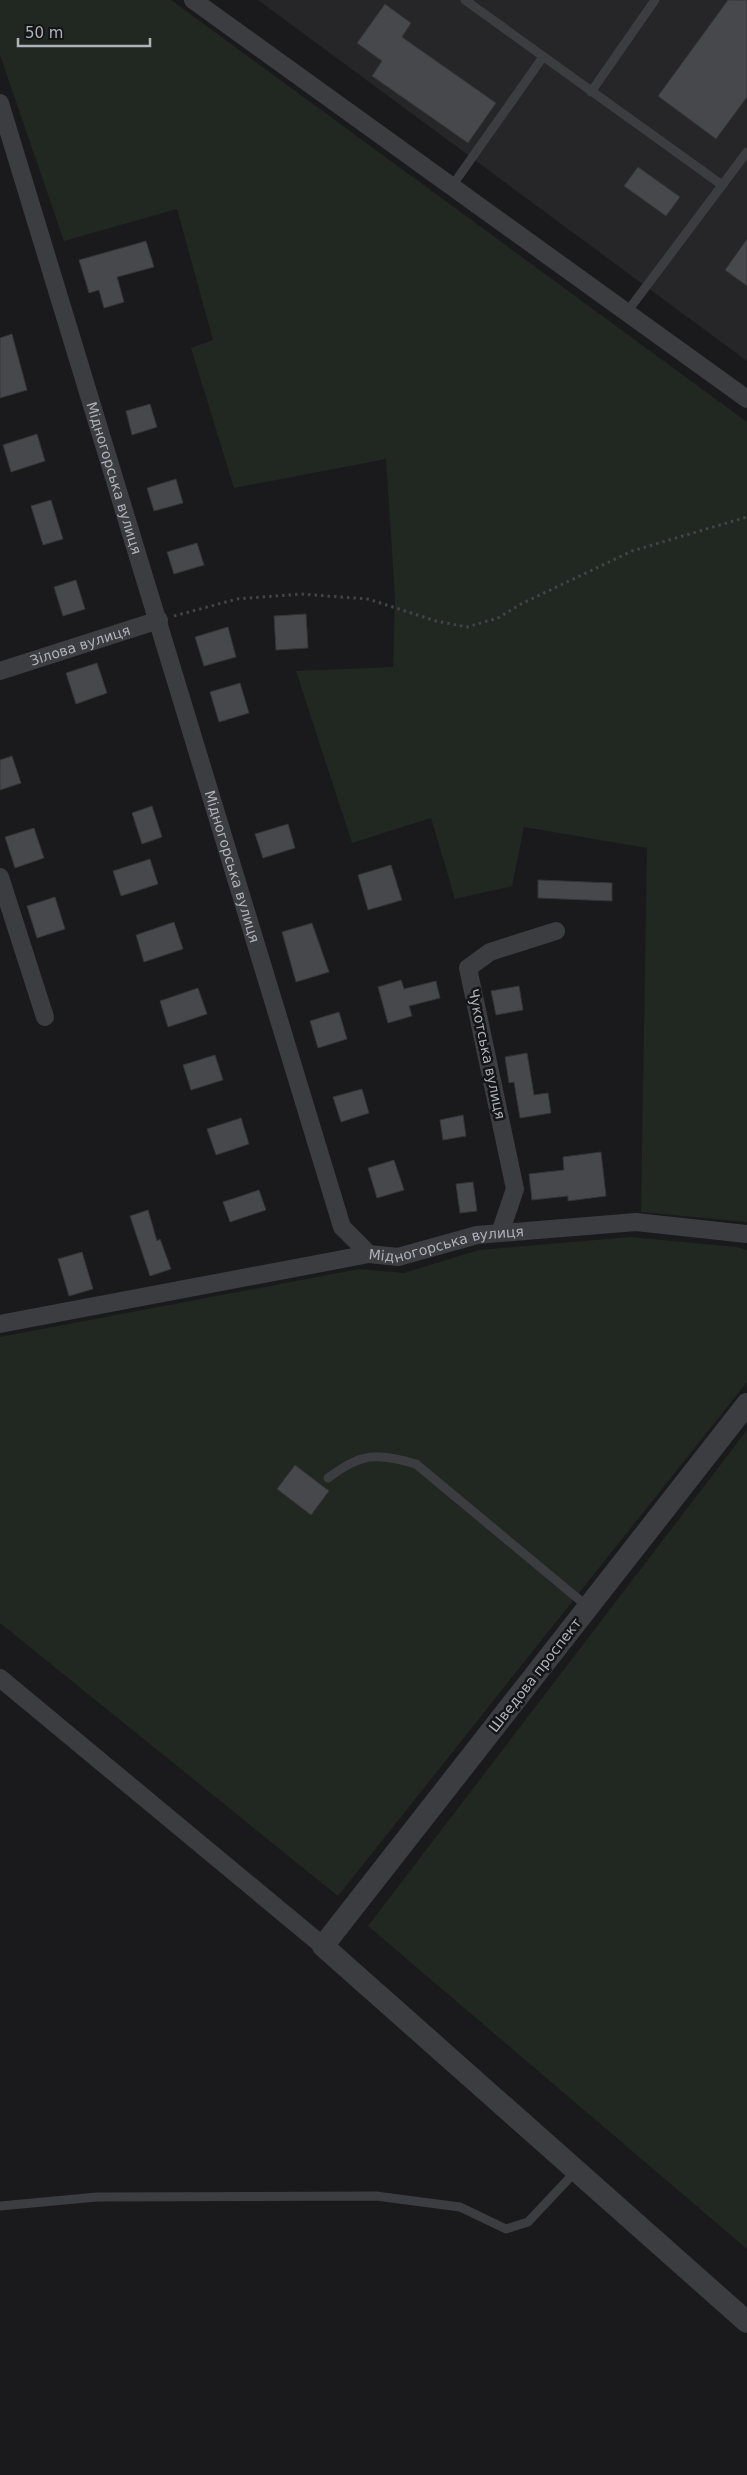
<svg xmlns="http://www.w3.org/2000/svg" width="747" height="2475" font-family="'DejaVu Sans',sans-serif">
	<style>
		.built { fill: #262629 }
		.green { fill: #202821 }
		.building { fill: #47484c; stroke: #343538 }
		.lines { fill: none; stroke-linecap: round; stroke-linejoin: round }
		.path { stroke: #424448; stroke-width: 3; stroke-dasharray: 2.5 4; stroke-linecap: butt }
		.service { stroke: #3c3d41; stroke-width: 9 }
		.minor { stroke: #3c3d41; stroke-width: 18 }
		.tertiary { stroke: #3c3d41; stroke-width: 22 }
		.labels { text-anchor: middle; stroke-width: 5; stroke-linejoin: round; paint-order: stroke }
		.street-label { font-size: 14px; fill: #aeb2bb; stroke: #151518 }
	</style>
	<rect width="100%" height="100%" fill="#1a1a1d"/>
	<path class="built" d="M258 0H747V361L652 291Z"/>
	<path class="green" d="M0 0H171L747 422V1222L641 1212 647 848 524 827 512 886 455 899 431 818 352 843 296 671 393 667 395 597 386 459 234 488 191 348 213 340 177 209 64 241 0 55Z
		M631 1237 736 1247 747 1250V1382L338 1896 0 1623V1337L359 1269 404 1273 479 1250Z
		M747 1430V2249L368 1926Z"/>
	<path class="building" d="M728 0H747V97L716 139 658 96Z
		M385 4 411 23 402 37 496 103 468 143 372 76 382 61 357 43Z
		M638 167 680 197 666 216 624 186Z
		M747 239V286L725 270Z
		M146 241 154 267 117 277 124 302 104 308 99 290 89 293 79 260Z
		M12 334 27 390 0 398V338Z
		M150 404 157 427 132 435 126 411Z
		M37 434 45 461 11 472 3 445Z
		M176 479 183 503 154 511 147 488Z
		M51 500 63 539 43 545 31 506Z
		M197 543 204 565 174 574 167 552Z
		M76 580 85 609 63 616 54 587Z
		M306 614 308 648 276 650 274 616Z
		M228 627 236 657 204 666 195 637Z
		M97 663 107 693 76 704 66 673Z
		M240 683 249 713 219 722 210 692Z
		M12 756 21 783 0 790V760Z
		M152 806 162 837 142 844 132 813Z
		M288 824 295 848 263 858 255 834Z
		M34 828 44 858 15 868 5 837Z
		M150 859 158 884 121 896 113 871Z
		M391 865 402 900 368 910 358 875Z
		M538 880 612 883V901L538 898Z
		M55 897 65 929 37 938 27 906Z
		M174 922 183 949 144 962 136 935Z
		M312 923 329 972 296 982 282 932Z
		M401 980 404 989 436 981 440 998 409 1006 412 1016 388 1023 378 987Z
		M519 986 523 1010 496 1015 491 991Z
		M198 988 207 1014 168 1027 160 1001Z
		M339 1012 347 1039 318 1048 310 1021Z
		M527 1053 534 1095 548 1093 551 1113 520 1118 514 1082 509 1083 505 1057Z
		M215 1055 223 1080 191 1090 183 1065Z
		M362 1089 369 1113 341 1122 333 1097Z
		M463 1115 466 1136 443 1140 440 1120Z
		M241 1118 249 1144 216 1155 207 1129Z
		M601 1152 606 1196 568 1201V1196L532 1200 529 1174 564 1170 563 1157Z
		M394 1160 404 1190 377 1198 368 1168Z
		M473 1182 477 1211 460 1213 456 1184Z
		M259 1190 266 1210 230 1222 223 1202Z
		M148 1210 157 1241 160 1239 171 1269 150 1276 130 1216Z
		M82 1252 93 1289 69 1296 58 1259Z
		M295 1465 329 1491 311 1515 277 1489Z"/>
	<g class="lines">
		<path class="path" d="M174 616 237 599 300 594 368 599 436 621 467 627 498 618 521 604 632 551 747 517"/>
		<path class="service" d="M465 0 722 185
			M591 92 655 0
			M452 186 543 57
			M627 312 747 152
			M328 1478C361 1453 377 1452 416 1464L588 1607
			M0 2206 97 2197 376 2196 460 2207 506 2229 528 2222 576 2171"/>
		<g class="minor">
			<path d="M193 0 747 399"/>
			<path id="s1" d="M0 103 342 1227 369 1254 398 1257 477 1235 636 1222 747 1234"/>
			<path id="s2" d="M0 671 159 620"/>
			<path d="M0 877 45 1017"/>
			<path d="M500 1233 515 1189 468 968 490 952 556 931"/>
			<path d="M0 1324 369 1254"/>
			<path d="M0 1678 323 1946"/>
		</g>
		<path class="tertiary" d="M747 1404 323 1946 747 2322"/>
	</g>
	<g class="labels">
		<g class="street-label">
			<text dy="5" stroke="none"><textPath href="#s1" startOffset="392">Мідногорська вулиця</textPath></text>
			<text dy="5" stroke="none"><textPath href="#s2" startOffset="84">Зілова вулиця</textPath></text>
			<text dy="5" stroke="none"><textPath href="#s1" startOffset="798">Мідногорська вулиця</textPath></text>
			<text transform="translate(487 1054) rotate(78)" y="5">Чукотська вулиця</text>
			<text dy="5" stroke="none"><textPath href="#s1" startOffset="1292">Мідногорська вулиця</textPath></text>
			<text transform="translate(535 1675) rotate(-52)" y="5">Шведова проспект</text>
		</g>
	</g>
	<path d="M18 38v8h132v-8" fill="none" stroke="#aeb2bb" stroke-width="2.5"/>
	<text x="25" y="38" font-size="15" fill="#aeb2bb" stroke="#151518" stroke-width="4" paint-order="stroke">50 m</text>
</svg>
